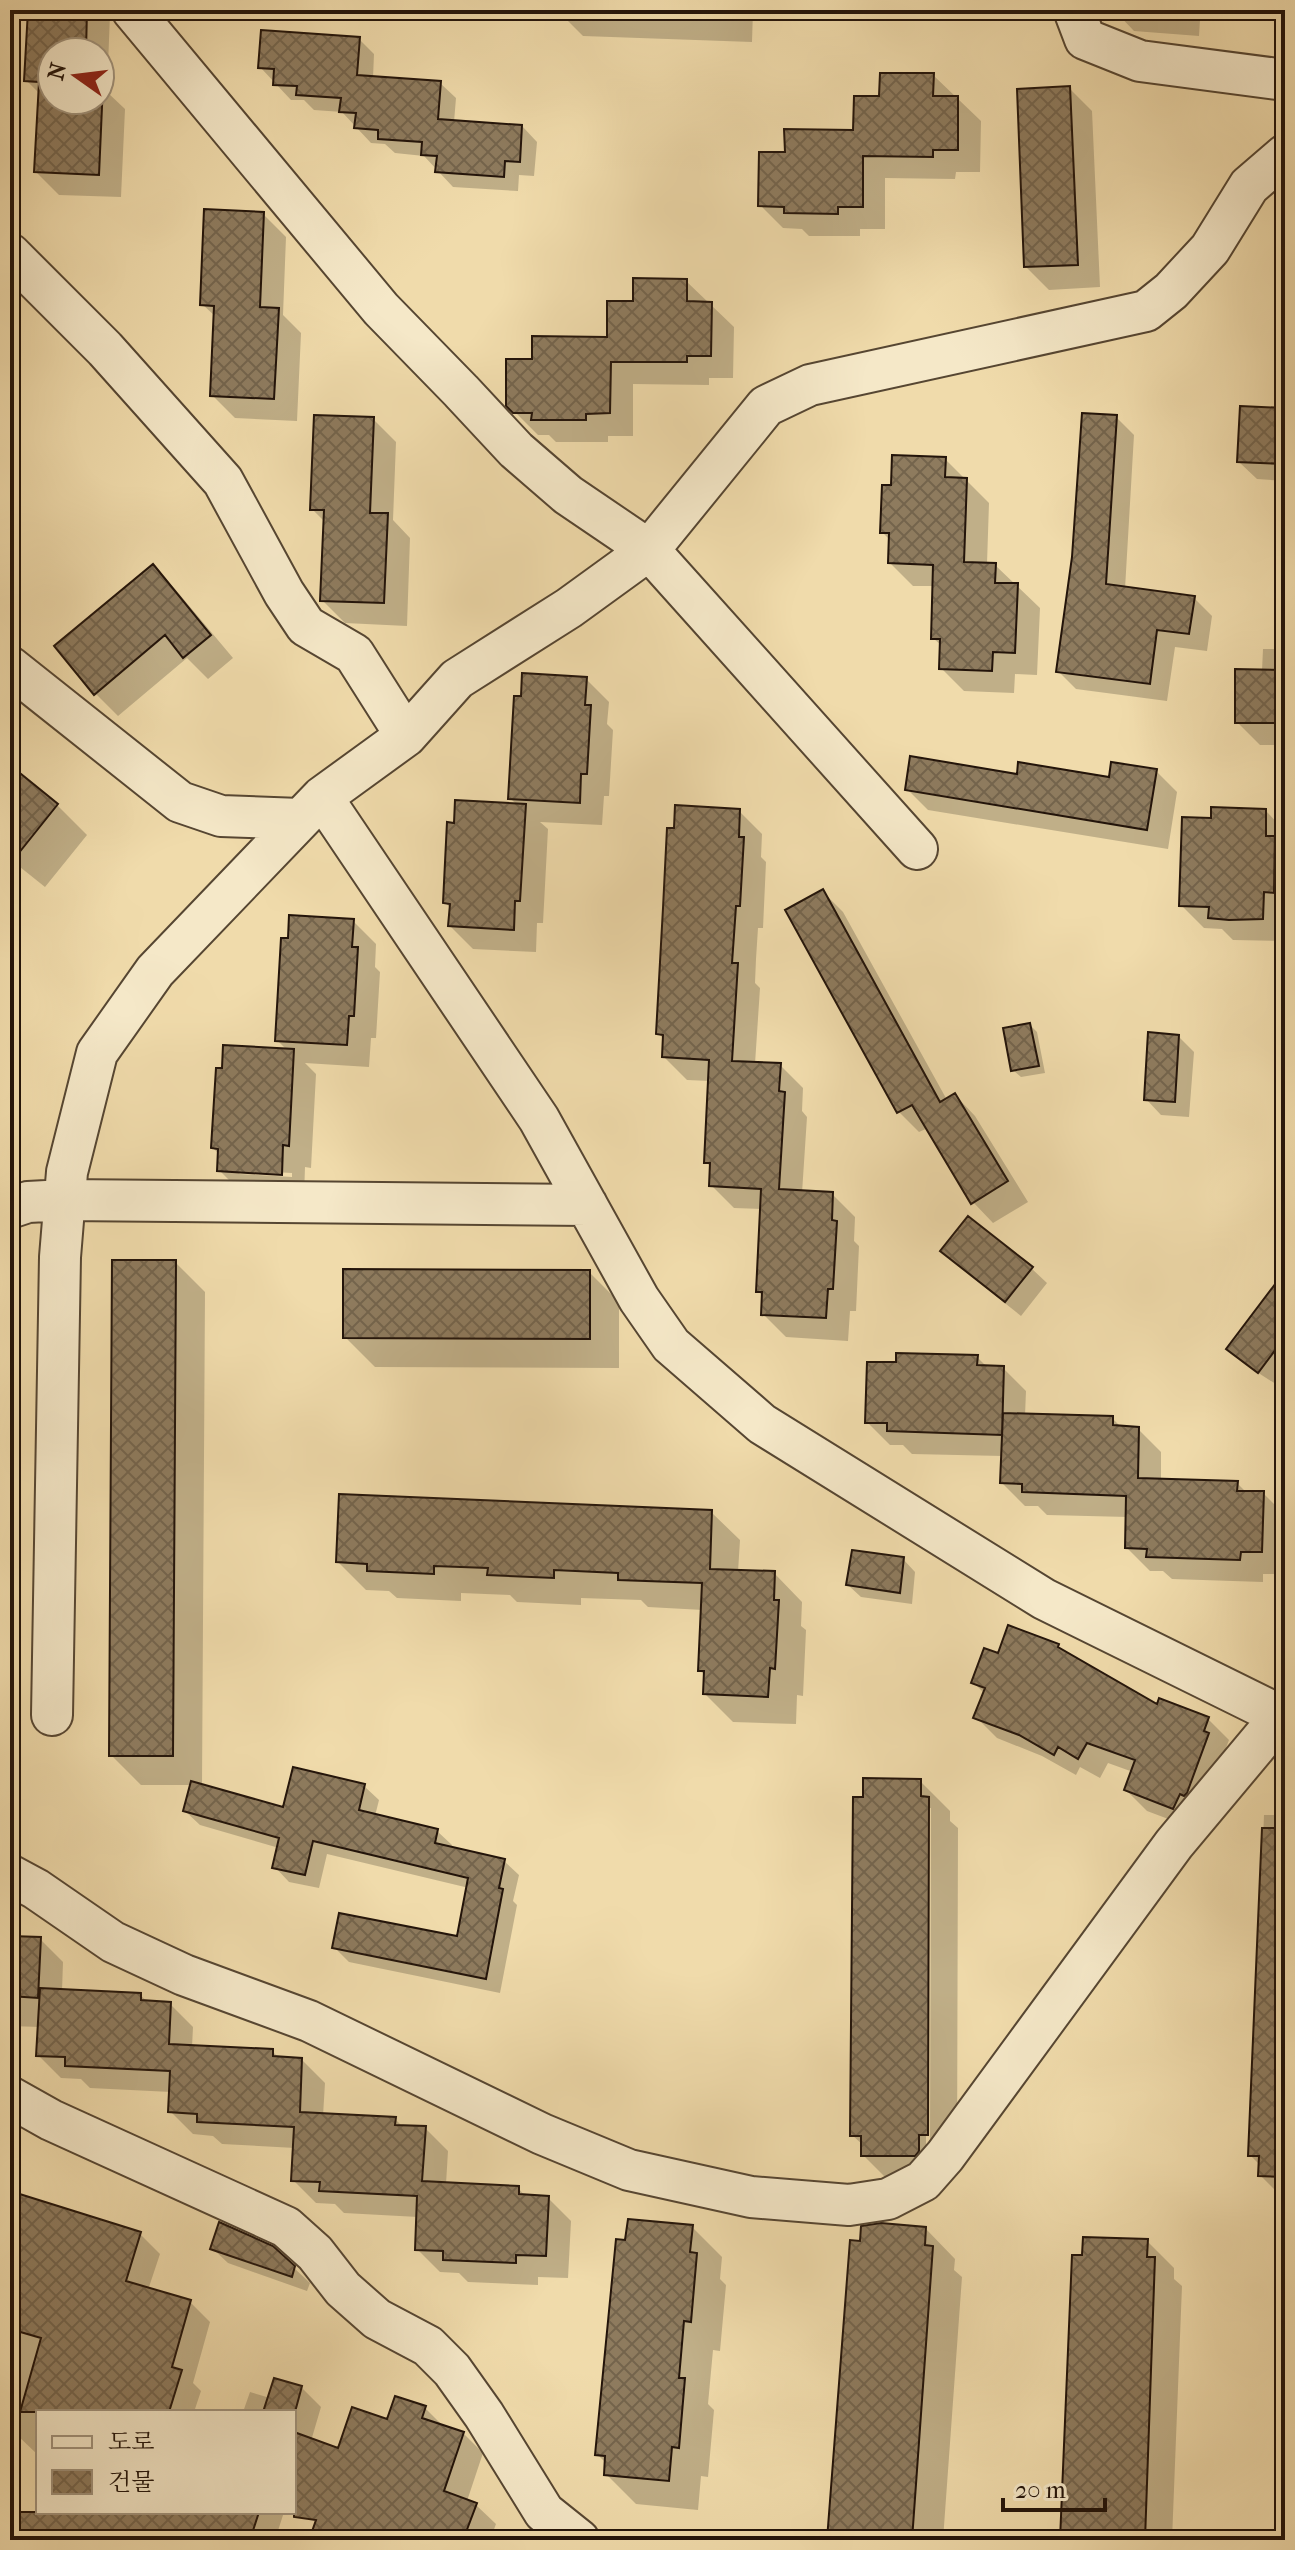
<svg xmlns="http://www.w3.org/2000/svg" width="1295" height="2550" font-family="'IM FELL French Canon','Noto Serif KR',serif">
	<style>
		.shadow { fill: #0003; fill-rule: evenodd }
		.building { fill: url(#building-cross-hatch); stroke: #23140a; stroke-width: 2 }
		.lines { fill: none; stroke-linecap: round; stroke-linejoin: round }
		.street-casing { stroke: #564632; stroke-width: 44 }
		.street { stroke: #f5e8c8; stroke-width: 40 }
	</style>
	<defs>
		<pattern id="building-cross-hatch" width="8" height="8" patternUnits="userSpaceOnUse" patternTransform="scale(2)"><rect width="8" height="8" fill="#8e7b5e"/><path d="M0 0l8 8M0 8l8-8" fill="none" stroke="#74644c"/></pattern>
	</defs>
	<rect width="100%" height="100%" fill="#f0dbab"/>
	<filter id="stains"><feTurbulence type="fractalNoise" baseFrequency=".0025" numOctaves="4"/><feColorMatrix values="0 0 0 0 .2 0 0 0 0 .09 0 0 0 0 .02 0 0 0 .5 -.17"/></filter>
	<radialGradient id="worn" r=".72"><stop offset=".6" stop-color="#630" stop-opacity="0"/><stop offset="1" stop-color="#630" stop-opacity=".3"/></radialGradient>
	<path class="shadow" d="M30 10H107L110 14 107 92 125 109 121 197 59 195 36 172 40 94 26 80ZM52 52H100V100H52Z
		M560 10H753L752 42 583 36 560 13Z
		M893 10H957L958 16 902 20Z
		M1114 10H1216L1215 21 1200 20 1199 36 1134 31Z
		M359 39 374 54 373 78 440 83 456 98 454 122 522 126 537 142 534 176 519 175 518 191 453 187 424 156 395 153 385 144 371 143 342 112 314 110 304 100H291L260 67Z
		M933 75 981 121 980 172H956L955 179 885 178V229H860V236H809L802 229 783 228 760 205 787 154 855 133 881 98Z
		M1069 88 1092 111 1100 287 1049 290 1026 267Z
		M263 214 286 237 283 315 301 333 297 421 235 418 212 395 216 317 202 304Z
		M686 281 734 327 733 378H709V385L633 384V436H608V442H556L549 435H538L508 405 534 361 609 339 634 303Z
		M1285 410V481L1257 479 1239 462Z
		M1116 417 1134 435 1125 589 1194 598 1212 616 1207 651 1175 647 1167 701 1076 689 1058 671Z
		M373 419 396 442 393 520 410 538 407 626 345 623 322 600 326 523 312 509Z
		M945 459 989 503 987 564 995 565 1040 608 1037 675 1015 674 1014 693 964 691 941 668 942 646 933 638 935 586H913L890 563V540L882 532 893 487Z
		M153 566 175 589 233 658 208 679 187 658 118 716 95 693Z
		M1263 649H1285V752L1279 745H1260L1237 722 1262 671Z
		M586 679 609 702 607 724 613 730 609 796H604L602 825 540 822 548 829 543 923H537L536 952 473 949 450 926 451 909 445 902 518 806 510 798Z
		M10 767 57 805 87 835 45 887 10 859Z
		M1156 771 1177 792 1168 849 928 810 907 789 1018 776 1110 779Z
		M739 811 762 834 761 857 766 862 763 928H758L756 959 755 983 760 988 755 1064 780 1065 803 1088 802 1111 807 1117 802 1193 832 1194 855 1217 854 1241 859 1246 856 1311H850L848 1341 786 1337 763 1314 764 1298 758 1291 762 1209 734 1208 711 1185 712 1168 706 1162 710 1081 687 1080 664 1057V1039L658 1033Z
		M1266 811 1285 831V941L1233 940 1222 929 1204 928 1181 905 1213 820Z
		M822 891 843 912 947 1100 955 1095 975 1116 1028 1202 993 1223 973 1202 928 1128 919 1132 899 1112Z
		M353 921 376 944 375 967 380 972 376 1038H371L369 1067 305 1063 316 1074 311 1168 305 1167 304 1197 242 1193 219 1170V1154L213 1148 288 1051 277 1040ZM236 1170 292 1173V1177L240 1174Z
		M1030 1025 1037 1032 1045 1073 1021 1077 1013 1070Z
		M1178 1036 1194 1052 1189 1117 1161 1115 1146 1099Z
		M943 1251 1031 1268 1047 1283 1021 1316 958 1266Z
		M175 1262 205 1292 202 1787 285 1810 364 1786 379 1800 375 1816 437 1831 452 1845 451 1849 504 1861 519 1875 513 1901 517 1905 500 1993 349 1962 334 1947 459 1939 469 1888 327 1854 319 1888 289 1882 275 1867 279 1848 200 1825 185 1811 192 1785H141L111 1755Z
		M589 1272 619 1302V1368L375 1367 345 1337Z
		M1285 1279V1390L1243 1363 1229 1349Z
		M977 1357 987 1367 1003 1368 1026 1391 1025 1416 1112 1418 1122 1428 1138 1429 1161 1452V1481L1237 1483 1247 1493H1263L1285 1515 1284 1574H1263V1582L1172 1579 1163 1571H1150L1127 1548 1128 1517 1047 1515 1038 1506H1025L1002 1483 1003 1456 912 1454 903 1445H890L867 1422Z
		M711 1512 740 1540 738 1572 774 1573 802 1602 801 1626 806 1630 803 1696 797 1695 796 1724 733 1722 705 1694 706 1676 700 1671 703 1610 648 1607 641 1600 581 1598V1605L517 1602 510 1595 461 1593V1601L397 1598 389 1591 366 1590 338 1562Z
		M903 1559 915 1572 912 1604 861 1597 848 1585Z
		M1058 1646 1064 1653 1158 1707 1208 1719 1229 1740 1195 1829 1147 1811 1126 1790 1133 1772 1108 1763 1100 1778 1080 1767 1076 1775 1042 1756 997 1738 976 1717 985 1694 973 1682 999 1656Z
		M920 1781 950 1811V1821L958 1828 957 2164 893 2185 863 2155V2145L852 2135 865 1799ZM927 1808H931L930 2145H926Z
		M1276 1797H1285V2200L1260 2175V2165L1250 2155 1264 1815H1275Z
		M10 1930 19 1938 40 1939 63 1962 62 1991 140 1995 149 2003 170 2004 193 2027 192 2047 272 2051 280 2059 302 2060 325 2083 323 2116 395 2119 403 2127 425 2128 448 2151 446 2184 518 2188 526 2197 548 2198 571 2221 568 2278 538 2277V2285L468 2282 459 2273 440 2272 417 2249 418 2217 344 2213 335 2204 316 2203 293 2180 295 2148 222 2144 213 2136 193 2134 170 2111 171 2092 90 2088 81 2079 61 2078 38 2055 40 2027 10 2026Z
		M10 2193 140 2234 160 2254 148 2290 190 2302 210 2322 193 2383 201 2391 194 2412H38V2455L15 2433 10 2432Z
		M692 2227 722 2257 720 2279 726 2285 720 2351 713 2350 708 2404 714 2410 708 2477 701 2476 698 2510 636 2504 606 2474 607 2464 597 2454 627 2242Z
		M926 2229 955 2259 954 2270 962 2277 943 2540H829L862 2243Z
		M1147 2241 1174 2268V2279L1182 2286 1172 2540H1062Z
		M212 2248 294 2268 310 2283 307 2291 228 2263Z
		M301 2387 321 2407 311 2441 339 2451 388 2421 425 2408 444 2427 463 2433 483 2453 467 2501 476 2505 496 2524 490 2540H311L319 2519 294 2510V2412H243L250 2392 270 2398Z
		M10 2512 78 2530 84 2512H284L275 2540H10Z"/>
	<path class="building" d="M28 10H87L86 52H52V100H100V84H103L99 175 34 172 39 82 24 81Z
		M261 30 360 37 357 75 441 81 438 119 522 125 520 162 505 161 504 177 435 172 437 156 421 155 422 142 378 139V130L354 128 356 113 339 112 341 98 296 95 297 86 273 85 274 69 258 68Z
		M880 73H934L933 96H958V150H933V157L863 156V207H838V214L784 213V207L758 206 759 152H785L784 129 853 130 854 96H879Z
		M1070 86 1078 265 1024 267 1017 89Z
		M204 209 264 212 260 307 279 308 274 399 210 396 214 306 200 305Z
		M633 278 687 279V301L712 302 711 356H687V362H611L610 413 586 414V420H531L532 413H513L506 406V359H532V336L607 337V301H633Z
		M1240 406 1285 408V464L1237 462Z
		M1082 413 1117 415 1106 584 1195 596 1189 634 1157 630 1150 684 1056 672 1072 557Z
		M314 415 374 417 370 513H388L384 603 320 601 324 510H310Z
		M892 455 946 457 945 477 967 478 964 562 996 563 995 583H1018L1015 653 993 652 992 671 939 669 940 639H931L933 565 888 563 889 533H880L882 485H891Z
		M153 564 211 635 183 658 165 635 94 695 54 646Z
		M1235 669 1285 670V723H1235Z
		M522 673 587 677 585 705H591L587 774H581L580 803 508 799 514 696H521Z
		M910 756 1017 774 1018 762 1109 777 1111 762 1157 769 1147 830 905 790Z
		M10 765 58 804 10 864Z
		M455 800 526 804 520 901H515L514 930 448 926 450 904 443 903 447 822 454 823Z
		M675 805 740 809 739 837H744L740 906H736L734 935 732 963H738L732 1061 781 1063 779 1091 785 1092 779 1189 833 1192 832 1220 837 1221 833 1289H828L826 1318 761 1315 762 1292H756L761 1189 709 1186 710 1163H704L709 1060 662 1057 663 1035 656 1034 663 908 667 828H674Z
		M1211 807 1266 809V836H1275L1274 893 1264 892 1263 919 1229 920 1208 918 1209 907 1179 906 1182 817 1211 818Z
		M823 889 940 1102 955 1093 1008 1181 971 1204 912 1105 897 1113 785 910Z
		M289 915 354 919 352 947H358L354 1016H349L347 1045 275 1041 281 938H288Z
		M1030 1023 1039 1066 1011 1071 1003 1028Z
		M1148 1032 1179 1035 1175 1102 1144 1100Z
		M223 1045 294 1049 289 1146 283 1145 282 1175 217 1171 218 1149 211 1148 216 1068H222Z
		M968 1216 1033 1267 1005 1302 940 1251Z
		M112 1260H176L173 1756H109Z
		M343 1269 590 1270V1339L343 1338Z
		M1285 1271V1337L1258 1373 1226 1349Z
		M896 1353 978 1355 977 1365 1004 1366 1002 1435 887 1431V1423H865L867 1362H896Z
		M1003 1413 1113 1416V1425L1139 1427 1138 1478 1238 1481 1237 1491H1264L1262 1552H1241L1240 1560 1146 1557 1147 1549 1125 1548 1126 1496 1022 1492V1484L1000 1483Z
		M339 1494 712 1510 710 1569 775 1571 774 1600H779L775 1669 770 1668 768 1697 703 1694 704 1671H698L702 1583 618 1580V1573L554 1570V1578L487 1575 488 1568 434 1566V1574L367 1571V1564L336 1562Z
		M852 1550 904 1557 900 1593 846 1585Z
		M1008 1625 1059 1644 1058 1647 1157 1704 1159 1698 1209 1717 1204 1731 1209 1733 1187 1793 1184 1796 1180 1794 1173 1809 1124 1790 1135 1760 1087 1743 1078 1759 1058 1747 1054 1755 1019 1735 973 1718 985 1688 971 1683 984 1648 998 1653Z
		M293 1767 365 1784 359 1810 438 1829 435 1843 505 1859 499 1888 503 1889 486 1979 332 1948 339 1913 457 1936 468 1878 313 1841 305 1875 272 1868 279 1838 183 1811 191 1781 283 1807Z
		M863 1778 921 1779V1796L929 1797 928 2135H919V2151L915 2156H861V2136H850L853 1797H863Z
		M1262 1828H1285V2177L1258 2176 1259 2156H1248Z
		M10 1936 41 1937 38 1998 10 1996Z
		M40 1988 141 1993V2000L171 2002 169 2044 273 2049V2056L302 2058 300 2112 396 2117 395 2125 426 2126 422 2181 519 2186V2194L549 2196 546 2256 516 2255V2263L443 2260V2251L415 2250 417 2196 319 2191 320 2182 291 2181 294 2127 197 2122V2114L168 2112 170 2071 65 2066V2057L36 2056Z
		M10 2191 141 2232 126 2281 191 2300 172 2367 182 2370 169 2412H20L41 2338 10 2329Z
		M628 2219 693 2225 690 2252 697 2253 691 2322 684 2321 679 2378H685L679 2448 672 2447 669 2481 604 2475 605 2456 595 2455 616 2239 625 2240Z
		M219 2222 273 2246 295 2266 292 2277 210 2249Z
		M881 2223 926 2227 925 2245 933 2246 912 2540H827L850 2240 860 2241 861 2226Z
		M1083 2237 1148 2239 1147 2257H1155L1145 2540H1060L1072 2255H1082Z
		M274 2378 302 2386 295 2412H263Z
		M395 2396 426 2406 422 2418 464 2432 444 2491 477 2503 463 2540H309L316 2520 294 2517V2432L338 2448 352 2407 387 2419Z
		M10 2512H259L250 2540H10Z"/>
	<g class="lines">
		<g class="street-casing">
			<path id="street" d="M132 10 381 309 461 391 516 450 568 495 649 550 917 849
				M1074 10 1085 39 1140 61 1285 80
				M10 254 105 349 223 481 284 593 306 626 354 654 406 736
				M10 667 180 802 221 816 300 819
				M322 797 539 1119 639 1299 671 1345 762 1424 1044 1599 1285 1718
				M10 1208 28 1202 65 1200 587 1205
				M52 1715 60 1257 67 1172 97 1053 155 971 322 797 406 736 457 679 569 608 649 550 766 406 810 385 1146 311 1171 291 1210 249 1249 186 1285 155
				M10 1875 36 1889 113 1942 184 1975 309 2021 542 2134 629 2170 751 2197 849 2205 888 2199 923 2181 945 2156 1174 1844 1281 1716
				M10 2097 51 2120 286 2227 315 2253 343 2289 377 2319 428 2346 452 2370 484 2415 544 2512 579 2540"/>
		</g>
		<use href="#street" class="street"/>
	</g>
	<rect width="1295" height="2550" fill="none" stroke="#f0dbab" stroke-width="40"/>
	<rect x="12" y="12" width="1271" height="2526" fill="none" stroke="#23140a" stroke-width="4"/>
	<rect x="20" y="20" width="1255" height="2510" fill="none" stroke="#23140a" stroke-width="2"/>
	<rect x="36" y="2410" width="260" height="104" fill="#f5e8c8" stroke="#a1937c" stroke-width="2"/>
	<rect x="52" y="2436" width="40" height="12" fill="#f5e8c8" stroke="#a1937c" stroke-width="2"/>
	<text x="108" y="2450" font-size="24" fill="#23140a">도로</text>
	<rect x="52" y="2470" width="40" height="24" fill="url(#building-cross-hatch)" stroke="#a1937c" stroke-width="2"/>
	<text x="108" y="2490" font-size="24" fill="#23140a">건물</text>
	<g transform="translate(76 76) rotate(284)"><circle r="38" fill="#f5e8c8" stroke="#a1937c" stroke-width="2"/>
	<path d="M0-6L14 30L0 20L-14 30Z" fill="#8f2418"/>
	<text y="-12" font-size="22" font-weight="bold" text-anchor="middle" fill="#23140a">N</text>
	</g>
	<path d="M1003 2498v12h102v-12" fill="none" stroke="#23140a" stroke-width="4"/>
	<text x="1015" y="2498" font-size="24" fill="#23140a" stroke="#f5e8c8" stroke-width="6" paint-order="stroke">20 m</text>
	<rect width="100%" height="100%" filter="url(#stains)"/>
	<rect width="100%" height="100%" fill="url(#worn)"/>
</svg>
